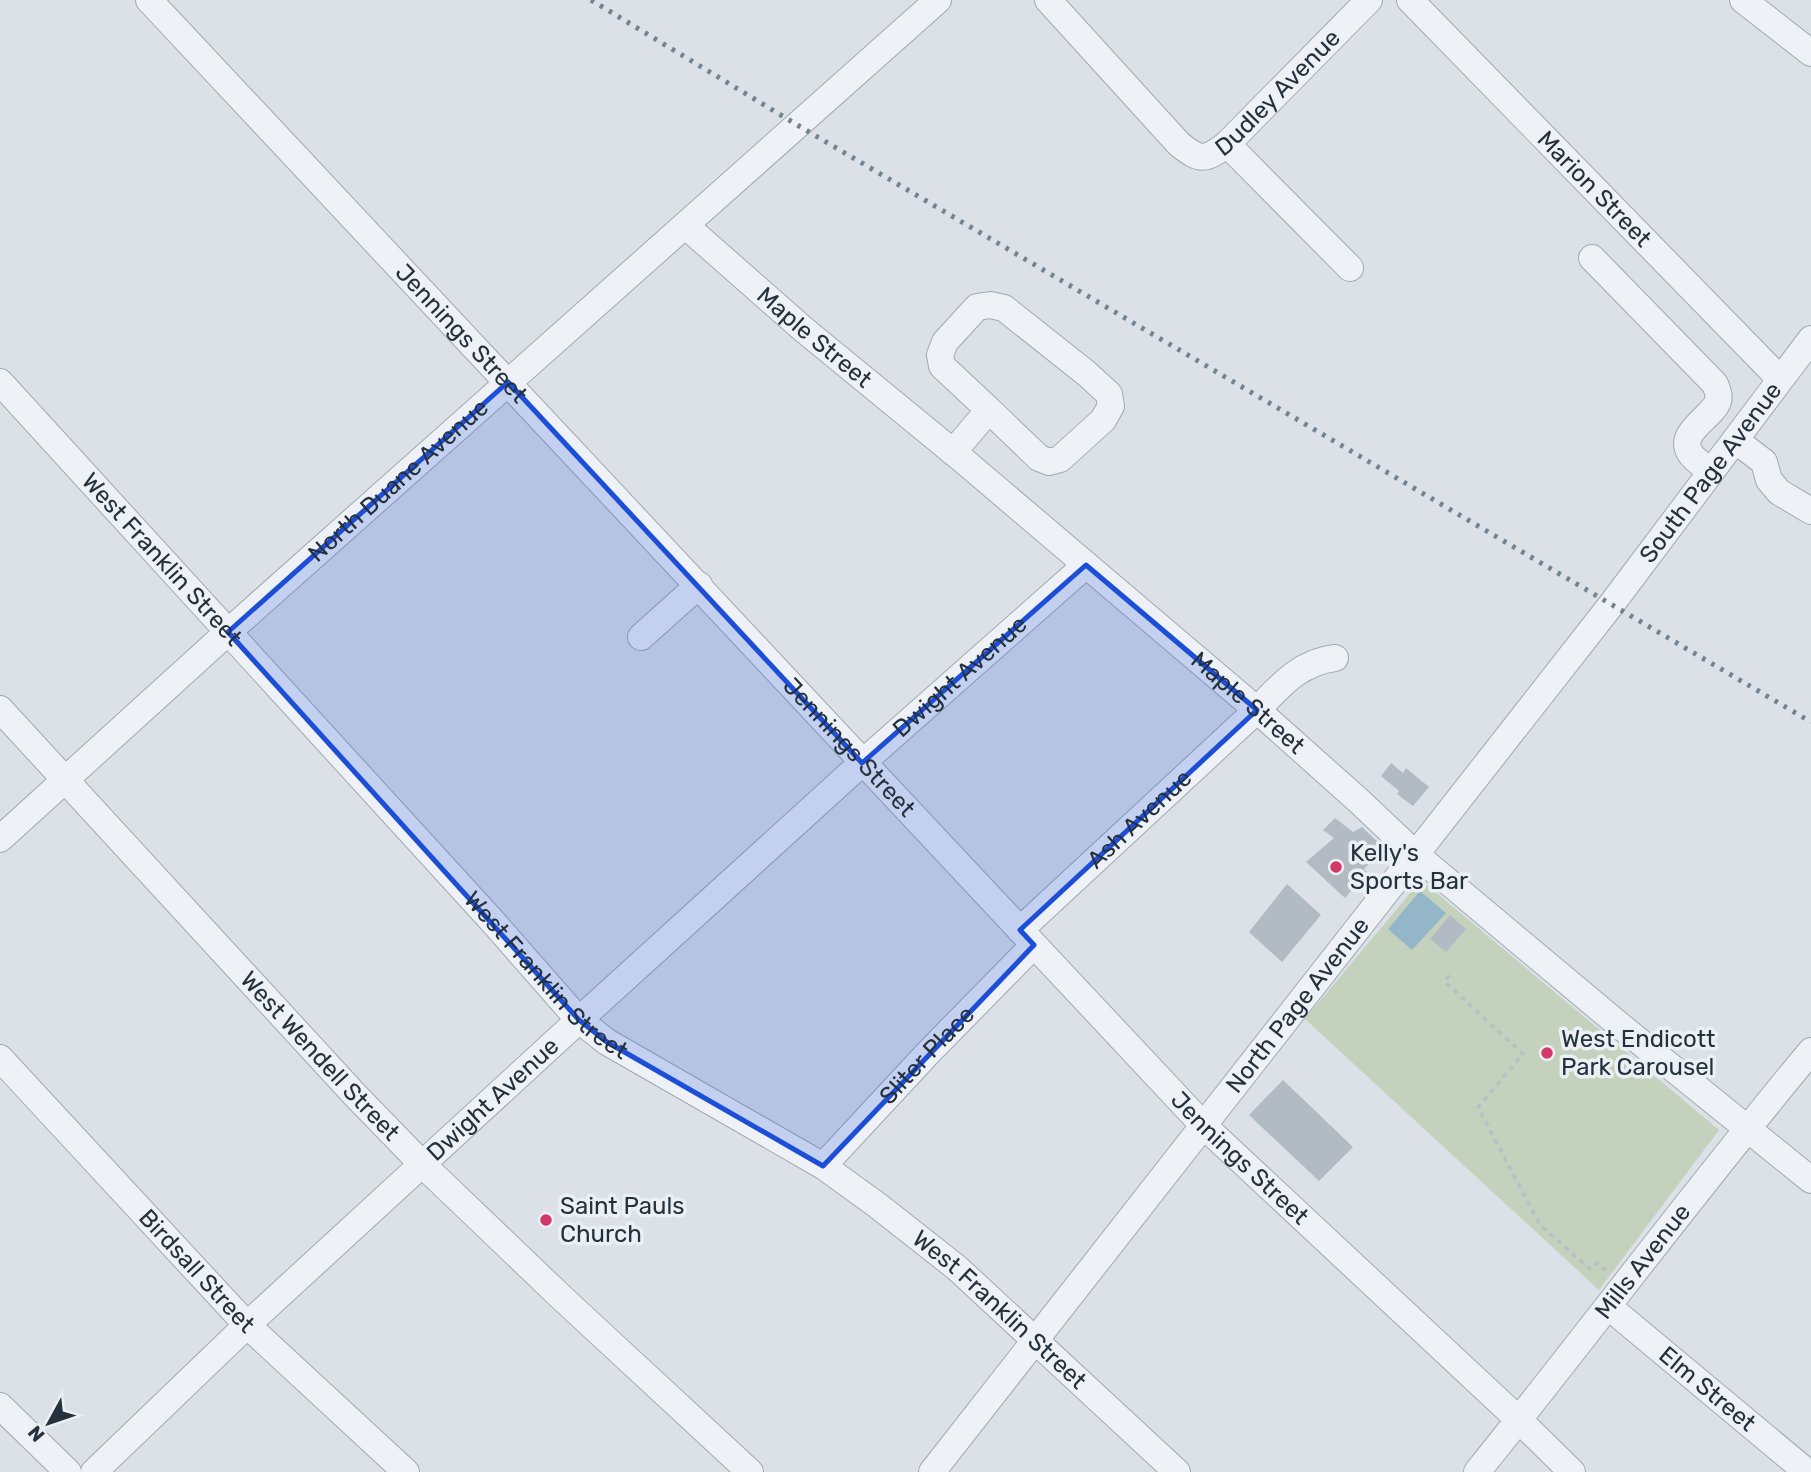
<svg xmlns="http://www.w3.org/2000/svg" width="1811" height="1472" font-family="Rubik,sans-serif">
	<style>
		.green { fill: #c4d1bc }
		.water { fill: #94b6c9 }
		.building { fill: #b2bbc3 }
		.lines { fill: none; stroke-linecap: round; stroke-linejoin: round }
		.minor-casing { stroke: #a1a9b0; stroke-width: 28 }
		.path { stroke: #babfc5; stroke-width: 3.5; stroke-dasharray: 5 5; stroke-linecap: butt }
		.minor { stroke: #eef1f5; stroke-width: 26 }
		.rail { stroke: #748390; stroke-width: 5; stroke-dasharray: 3.5 7; stroke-linecap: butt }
		.marked { fill: #1d4ed8; fill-opacity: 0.2; stroke: #1d4ed8; stroke-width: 5; stroke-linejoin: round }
		.poi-dot { fill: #d33869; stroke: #eaf0f4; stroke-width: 2.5 }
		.labels { text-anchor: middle; stroke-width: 7; stroke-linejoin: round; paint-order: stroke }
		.street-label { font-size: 24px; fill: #25313d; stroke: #eaf0f4 }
		.poi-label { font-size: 24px; fill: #25313d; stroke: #eaf0f4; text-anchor: start }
	</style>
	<rect width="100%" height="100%" fill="#dbe1e6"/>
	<path class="green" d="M1421 880 1719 1130 1599 1290 1305 1019Z"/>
	<path class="water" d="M1420 891 1446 913 1412 950 1388 929Z"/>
	<path class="building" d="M1391 763 1403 773 1406 768 1429 787 1413 806 1397 794 1399 791 1381 776Z
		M1335 818 1353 832 1362 827 1384 848 1364 869 1367 872 1345 898 1306 862 1334 838 1323 830Z
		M1287 884 1321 915 1282 962 1249 932Z
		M1450 915 1466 929 1446 952 1430 939Z
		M1283 1080 1353 1147 1319 1181 1249 1115Z"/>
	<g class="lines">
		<g class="minor-casing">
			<g id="minor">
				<path id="s1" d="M149 0 1203 1125 1519 1420 1572 1472"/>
				<path id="s2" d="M1048 0 1179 144C1200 161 1205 161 1227 144L1369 0"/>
				<path id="s3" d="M1410 0 1780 379"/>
				<path d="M1743 0 1811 53"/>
				<path d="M1227 144 1350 268"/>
				<path id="s4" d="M686 226 803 329 964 461 1257 710 1359 801 1415 854 1618 1024 1811 1180"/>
				<path d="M1592 258 1715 384C1717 389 1720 396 1718 401 1713 417 1677 432 1690 453 1694 460 1704 466 1711 471"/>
				<path id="s5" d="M0 382 494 923 579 1020 607 1042 823 1166 877 1205 957 1268 1177 1472"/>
				<path d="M1735 440 1764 462 1769 480 1779 492 1811 511"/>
				<path d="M953 452 989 410 942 366 940 355 945 342 977 307 990 305 1004 308 1086 373 1109 394 1111 406 1103 420 1060 459 1049 462 1039 458 989 410"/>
				<path d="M641 637 699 585"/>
				<path id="s6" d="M0 709 355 1095 423 1165 561 1297 750 1472"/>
				<path id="s7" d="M0 839 228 632 938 0"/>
				<path id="s8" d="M1020 930 1257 710C1280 686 1300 662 1335 658"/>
				<path id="s9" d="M0 1058 247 1325 406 1472"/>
				<path id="s10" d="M823 1166 928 1053 1034 945"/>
				<path id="s11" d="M1609 1307 1807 1472"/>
				<path d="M0 1406 68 1472"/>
				<path id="s12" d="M94 1472 247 1325 579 1020 862 763 1086 565"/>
				<path id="s13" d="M932 1472 1611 605 1811 339"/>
				<path id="s14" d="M1477 1472C1589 1333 1696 1189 1811 1051"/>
			</g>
		</g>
		<path class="path" d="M1449 975 1445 982 1523 1054 1478 1107 1540 1225 1590 1269 1597 1263 1606 1270"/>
		<use href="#minor" class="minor"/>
		<path class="rail" d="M591 0 799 126 1811 722"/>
	</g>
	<path class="marked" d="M508 382 862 763 1086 565 1257 710 1020 930 1034 945 823 1166 607 1042 579 1020 228 632Z"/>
	<g class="poi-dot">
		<circle cx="1336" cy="867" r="7"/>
		<circle cx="1547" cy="1053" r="7"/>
		<circle cx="546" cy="1220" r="7"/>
	</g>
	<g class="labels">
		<g class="street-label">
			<text dy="8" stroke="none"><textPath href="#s2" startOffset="322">Dudley Avenue</textPath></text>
			<text dy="8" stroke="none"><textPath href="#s3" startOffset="264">Marion Street</textPath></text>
			<text dy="8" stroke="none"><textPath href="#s1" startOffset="457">Jennings Street</textPath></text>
			<text dy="8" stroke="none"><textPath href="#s4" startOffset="170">Maple Street</textPath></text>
			<text dy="8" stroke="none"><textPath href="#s13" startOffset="1267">South Page Avenue</textPath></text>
			<text dy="8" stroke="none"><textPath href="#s7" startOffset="536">North Duane Avenue</textPath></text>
			<text dy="8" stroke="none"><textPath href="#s5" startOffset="240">West Franklin Street</textPath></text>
			<text dy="8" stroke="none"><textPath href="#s12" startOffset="1176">Dwight Avenue</textPath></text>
			<text dy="8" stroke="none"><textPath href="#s4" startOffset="737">Maple Street</textPath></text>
			<text dy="8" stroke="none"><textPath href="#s1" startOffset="1024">Jennings Street</textPath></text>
			<text dy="8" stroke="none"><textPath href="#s8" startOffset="163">Ash Avenue</textPath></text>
			<text dy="8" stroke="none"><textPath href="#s5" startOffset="807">West Franklin Street</textPath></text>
			<text dy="8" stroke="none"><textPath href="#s13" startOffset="593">North Page Avenue</textPath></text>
			<text dy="8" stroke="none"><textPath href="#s10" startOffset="152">Sliter Place</textPath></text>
			<text dy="8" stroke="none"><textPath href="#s6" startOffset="472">West Wendell Street</textPath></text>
			<text dy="8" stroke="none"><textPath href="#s12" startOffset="546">Dwight Avenue</textPath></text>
			<text dy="8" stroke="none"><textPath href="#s1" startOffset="1591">Jennings Street</textPath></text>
			<text dy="8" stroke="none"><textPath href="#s14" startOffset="268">Mills Avenue</textPath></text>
			<text dy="8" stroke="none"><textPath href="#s9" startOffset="290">Birdsall Street</textPath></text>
			<text dy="8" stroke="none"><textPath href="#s5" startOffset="1374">West Franklin Street</textPath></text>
			<text dy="8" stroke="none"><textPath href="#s11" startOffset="128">Elm Street</textPath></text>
		</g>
		<g class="poi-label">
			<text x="1350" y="861">Kelly's<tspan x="1350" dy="28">Sports Bar</tspan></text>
			<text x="1561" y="1047">West Endicott<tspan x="1561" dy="28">Park Carousel</tspan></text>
			<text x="560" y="1214">Saint Pauls<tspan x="560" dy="28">Church</tspan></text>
		</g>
	</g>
	<g transform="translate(49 1423) rotate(230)" stroke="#eaf0f4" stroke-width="5" paint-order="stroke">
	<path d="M0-5L12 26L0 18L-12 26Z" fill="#25313d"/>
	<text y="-10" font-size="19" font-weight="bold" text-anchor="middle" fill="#25313d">N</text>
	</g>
</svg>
